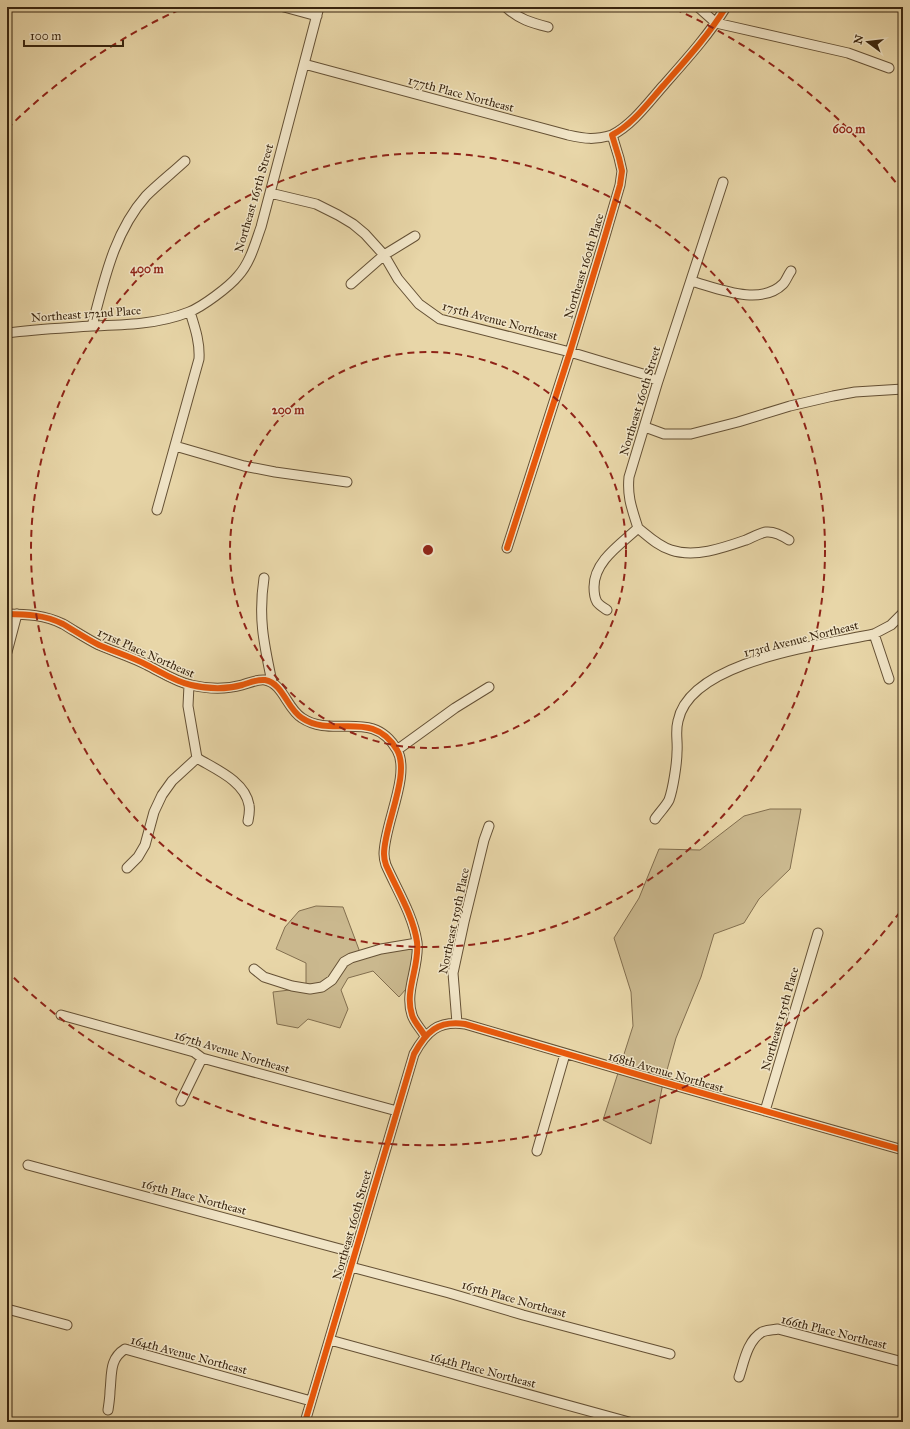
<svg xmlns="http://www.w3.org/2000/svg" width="910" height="1429" font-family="'IM FELL Great Primer',serif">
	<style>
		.green { fill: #cab88e; stroke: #826e4e }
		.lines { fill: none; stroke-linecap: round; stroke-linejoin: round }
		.minor-casing { stroke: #655135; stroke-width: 11 }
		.minor { stroke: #f0e4c6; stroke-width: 9 }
		.cycleway-casing { stroke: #f0e4c6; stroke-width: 8 }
		.cycleway { stroke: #e8590c; stroke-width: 6 }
		.ring { fill: none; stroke: #8f2418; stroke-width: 2; stroke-dasharray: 7 5 }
		.labels { text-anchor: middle; stroke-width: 3; stroke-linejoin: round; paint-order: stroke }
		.street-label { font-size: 12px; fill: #39250f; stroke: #f0e4c6 }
		.centre { fill: #8f2418; stroke: #f0e4c6; stroke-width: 2 }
		.ring-label { font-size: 12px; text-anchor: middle; font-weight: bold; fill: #8f2418; stroke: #f0e4c6; stroke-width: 3; stroke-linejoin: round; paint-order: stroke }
	</style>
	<rect width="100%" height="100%" fill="#e8d6a8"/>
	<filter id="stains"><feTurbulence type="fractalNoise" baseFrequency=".005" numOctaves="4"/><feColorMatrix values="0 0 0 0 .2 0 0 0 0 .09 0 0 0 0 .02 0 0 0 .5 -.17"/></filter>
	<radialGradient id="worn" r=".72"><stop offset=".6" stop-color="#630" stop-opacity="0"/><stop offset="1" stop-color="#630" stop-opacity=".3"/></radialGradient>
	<path class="green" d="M770 809H801L790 869 759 899 744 923 714 934 701 977 676 1038 662 1088 651 1144 603 1120 633 1026 631 992 614 938 639 898 659 849 700 850 744 816Z
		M316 906 343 907 361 955 417 943 413 981 399 997 373 971 348 978 341 990 348 1009 340 1028 308 1019 298 1028 277 1024 273 992 306 988V963L276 949 285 927 299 911Z"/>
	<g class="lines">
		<g class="minor-casing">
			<path id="minor" d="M284 7 317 16
				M506 7C518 19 532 23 548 27
				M698 7 716 23 848 53 889 68
				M304 64 568 135C586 139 594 140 612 135
				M270 193 316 204 338 215 353 224 365 234 384 255 398 279 419 304 440 319 570 352 643 374 658 381
				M691 281C717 288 760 307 783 284 786 281 788 275 791 271
				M351 284 384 255 415 236
				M92 326C104 281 114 232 146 196 158 184 172 173 185 161
				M7 333C35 329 64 328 92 326 125 325 159 324 189 312 202 307 229 287 238 276 250 263 255 244 261 227L319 7
				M645 427 664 434H691L738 422 790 406 833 396 855 392 903 389
				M175 446 244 466 275 472 347 482
				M157 510 199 359C200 342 195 328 190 312
				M638 528C648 536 658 546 671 550 695 558 723 548 746 540 753 537 760 533 766 532 775 531 783 536 789 540
				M507 548 570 352 603 243 620 185 622 171 619 158 612 135C632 125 648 103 663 86 685 61 708 36 726 7
				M264 578C258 618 264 644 272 682
				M607 610C604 608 599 605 597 602 594 597 594 592 594 587 594 561 621 544 638 528 632 509 627 497 629 477L658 381 723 182
				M7 614C27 614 45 615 63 624 75 631 87 639 99 645 115 652 132 657 147 665 161 672 176 682 191 685 208 689 224 690 242 685 249 683 257 679 265 680 283 683 287 709 302 718 333 739 373 708 397 750 411 774 384 825 384 854 384 857 385 862 386 865 397 890 413 915 417 942 420 966 404 991 412 1015 414 1022 421 1029 425 1036
				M874 634 889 679
				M7 652 17 614
				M397 750 455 708 489 687
				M197 758C215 769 245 781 249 805 250 810 249 816 248 821
				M655 819C659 813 666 806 669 800 673 789 677 763 677 752 678 741 675 732 678 721 690 660 823 645 874 634L891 625 903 613
				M127 868 138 857 145 845 154 812 162 795 172 781 197 758 188 706 189 685
				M254 969 264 977 292 986 310 989 322 987 332 980 344 962 351 958 381 949 417 943
				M61 1015 194 1052 202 1058 397 1111
				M457 1023 453 973 464 922 484 840 489 826
				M181 1101 202 1058
				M765 1111 818 933
				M537 1151 565 1054
				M28 1165 355 1253
				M351 1267 449 1293 523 1315 670 1354
				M7 1309 67 1325
				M330 1340 629 1422
				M739 1377C744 1362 747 1341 762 1332 767 1330 773 1330 778 1329L903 1362
				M108 1410C109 1403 110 1397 110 1391 112 1374 109 1359 125 1349L311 1401
				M305 1422 414 1054C426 1032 438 1020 465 1024L670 1084 903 1150"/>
		</g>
		<use href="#minor" class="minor"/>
		<g class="cycleway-casing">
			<path id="cycleway" d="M507 548 570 352 603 243 620 185 622 171 619 158 612 135C632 125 648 103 663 86 685 61 708 36 726 7
				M7 614C27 614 45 615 63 624 75 631 87 639 99 645 115 652 132 657 147 665 161 672 176 682 191 685 208 689 224 690 242 685 249 683 257 679 265 680 283 683 287 709 302 718 333 739 373 708 397 750 411 774 384 825 384 854 384 857 385 862 386 865 397 890 413 915 417 942 420 966 404 991 412 1015 414 1022 421 1029 425 1036
				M305 1422 414 1054C426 1032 438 1020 465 1024L670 1084 903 1150"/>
		</g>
		<use href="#cycleway" class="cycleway"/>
	</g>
	<g class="ring">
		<circle cx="428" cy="550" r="198"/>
		<circle cx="428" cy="550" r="397"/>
		<path d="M900 912A595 595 0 0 1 7 971M7 129A595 595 0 0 1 181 9M675 9A595 595 0 0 1 900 188"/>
	</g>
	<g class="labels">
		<g class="street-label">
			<text transform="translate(461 94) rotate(15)" y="4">177th Place Northeast</text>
			<text transform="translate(254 198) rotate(-74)" y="4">Northeast 165th Street</text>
			<text transform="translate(584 266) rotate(-73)" y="4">Northeast 160th Place</text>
			<text transform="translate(86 314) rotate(-4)" y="4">Northeast 172nd Place</text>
			<text transform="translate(500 321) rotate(15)" y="4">175th Avenue Northeast</text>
			<text transform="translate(640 401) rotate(-73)" y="4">Northeast 160th Street</text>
			<text transform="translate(801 639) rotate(-14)" y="4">173rd Avenue Northeast</text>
			<text transform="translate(146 653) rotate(24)" y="4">171st Place Northeast</text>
			<text transform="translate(454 921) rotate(-78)" y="4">Northeast 159th Place</text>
			<text transform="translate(780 1019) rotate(-74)" y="4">Northeast 155th Place</text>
			<text transform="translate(232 1052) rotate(17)" y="4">167th Avenue Northeast</text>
			<text transform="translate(666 1072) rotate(16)" y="4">168th Avenue Northeast</text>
			<text transform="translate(194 1197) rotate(15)" y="4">165th Place Northeast</text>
			<text transform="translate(352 1225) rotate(-74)" y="4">Northeast 160th Street</text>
			<text transform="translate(514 1299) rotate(16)" y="4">165th Place Northeast</text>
			<text transform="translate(834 1332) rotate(14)" y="4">166th Place Northeast</text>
			<text transform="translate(189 1355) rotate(15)" y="4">164th Avenue Northeast</text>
			<text transform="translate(483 1370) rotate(15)" y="4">164th Place Northeast</text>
		</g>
	</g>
	<circle cx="428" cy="550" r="6" class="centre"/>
	<g class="ring-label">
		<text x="849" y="133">600 m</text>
		<text x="147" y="273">400 m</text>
		<text x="288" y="414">200 m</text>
	</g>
	<rect width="910" height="1429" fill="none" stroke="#e8d6a8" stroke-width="24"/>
	<rect x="8" y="8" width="894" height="1413" fill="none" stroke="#39250f" stroke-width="2"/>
	<rect x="12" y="12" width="886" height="1405" fill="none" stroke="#39250f"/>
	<g transform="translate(868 42) rotate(285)" stroke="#f0e4c6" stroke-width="3" paint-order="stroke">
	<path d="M0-3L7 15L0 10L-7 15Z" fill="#39250f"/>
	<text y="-6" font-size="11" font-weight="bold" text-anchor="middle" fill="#39250f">N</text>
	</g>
	<path d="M24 40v6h99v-6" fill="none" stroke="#39250f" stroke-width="2"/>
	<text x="30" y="40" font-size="12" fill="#39250f" stroke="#f0e4c6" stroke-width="3" paint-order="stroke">100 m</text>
	<rect width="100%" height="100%" filter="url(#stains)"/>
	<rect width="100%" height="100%" fill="url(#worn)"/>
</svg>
